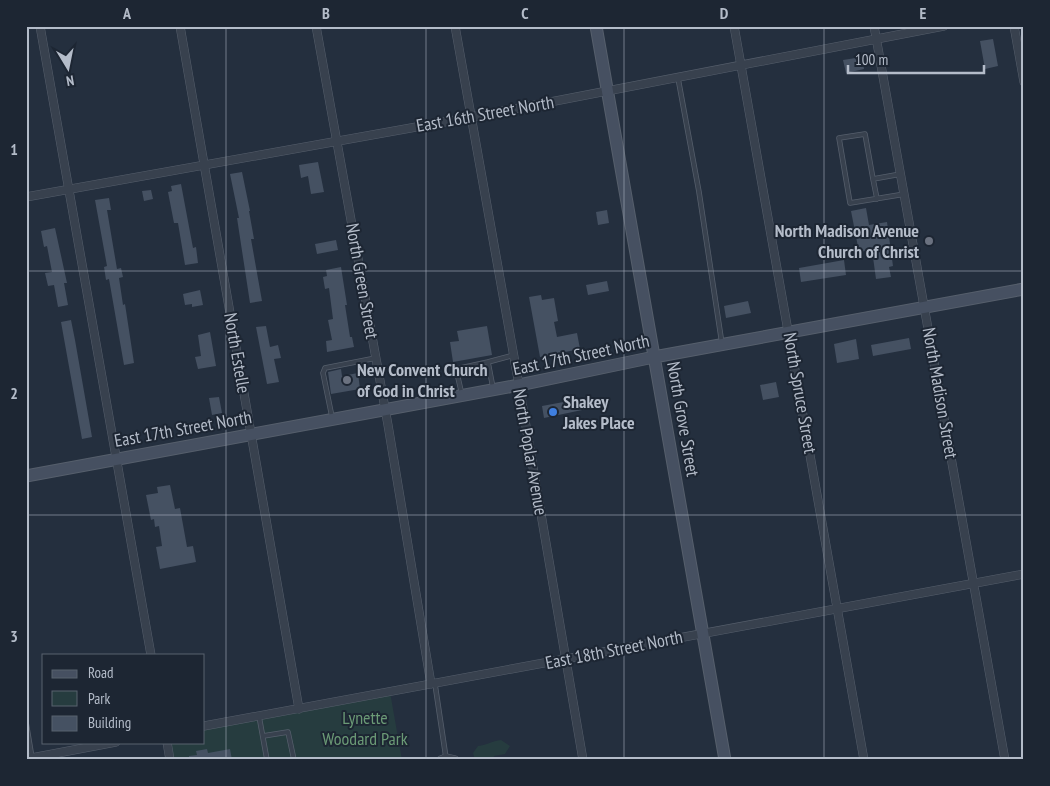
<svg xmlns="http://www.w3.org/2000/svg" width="1050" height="786" font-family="'PT Sans Narrow',sans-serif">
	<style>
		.green { fill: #263c3f }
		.building { fill: #455162 }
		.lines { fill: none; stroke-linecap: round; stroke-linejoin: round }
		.lane-casing { stroke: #565f6c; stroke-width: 5.5 }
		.street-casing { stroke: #565f6c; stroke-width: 9 }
		.secondary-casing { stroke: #565f6c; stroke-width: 13 }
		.lane { stroke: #38414e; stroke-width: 4 }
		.street { stroke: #38414e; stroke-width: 8 }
		.secondary { stroke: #465061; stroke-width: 11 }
		.grid { fill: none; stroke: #b4bcc9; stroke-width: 1; stroke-opacity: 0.55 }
		.worship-dot { fill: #6b7280; stroke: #1d2633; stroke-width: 2 }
		.shop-dot { fill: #3f7fe0; stroke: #1d2633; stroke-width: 2 }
		.labels { text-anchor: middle; stroke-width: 4; stroke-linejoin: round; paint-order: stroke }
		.street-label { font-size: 18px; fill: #b4bcc9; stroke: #1d2633 }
		.poi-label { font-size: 18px; font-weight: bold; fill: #b4bcc9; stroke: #1d2633; text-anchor: start }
		.park-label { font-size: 18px; fill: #6b9a76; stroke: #1d2633 }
		.neatline { fill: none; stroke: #b4bcc9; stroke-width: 2 }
		.grid-label { font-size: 16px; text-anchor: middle; font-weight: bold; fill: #b4bcc9 }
	</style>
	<rect width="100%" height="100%" fill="#242f3e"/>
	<path class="green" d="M390 692 402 760H170L167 742H204V726Z
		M501 740 510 746 505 754 494 756 493 760H475L473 753 478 746C487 745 492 741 501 740Z"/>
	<path class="building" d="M993 39 998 66 985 69 980 41Z
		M862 57 864 69 846 73 843 60Z
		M318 162 324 192 311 194 308 176 301 178 299 165Z
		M242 172 250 211H249L254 239H251L262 301 250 303 237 218H239L230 174Z
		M181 184 193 248 196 247 198 263 185 265 178 223H174L168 192 172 191 171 186Z
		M151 190 153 199 144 201 142 191Z
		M109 198 111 210H107L117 269 121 268 123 277 119 278 123 305 125 304 134 363 124 365 109 279 106 280 104 267 107 266 95 200Z
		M866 208 869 225 887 222 893 266 889 267 891 277 876 279 872 250 859 252 851 211Z
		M607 210 609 223 598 225 596 212Z
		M55 228 67 283H64L68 305 58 307 54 285 48 286 45 273 52 272 47 246 44 247 41 231Z
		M336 240 338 250 317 254 315 244Z
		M844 260 846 275 801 282 799 268Z
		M341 267 347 305H345L350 337H352L354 347 327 352 326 341 332 340 328 320 333 319 329 288 325 289 323 277 327 276 326 270Z
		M607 281 609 291 588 295 586 285Z
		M200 290 203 305 192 307V304L185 305 183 294Z
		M541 295 542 300 554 298 558 321 554 322 557 337 577 333 580 349 540 357 529 297Z
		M748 301 751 313 726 318 724 306Z
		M71 320 75 340 92 437 82 439 61 322Z
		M266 326 270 347 278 345 281 358 274 359 279 382 267 384 256 327Z
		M487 326 492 355 453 362 450 342 459 341 457 331Z
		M210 332 216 366 198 369 195 357 201 356 198 335Z
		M909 338 911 349 873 356 871 345Z
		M856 339 859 359 837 363 834 344Z
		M341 369 342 376 358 373 360 389 331 394 328 372Z
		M776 382 779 397 763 400 760 385Z
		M219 397 222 413 212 415 209 398Z
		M585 398 587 409 544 418 542 406Z
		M170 485 175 509 180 508 187 547 193 546 196 562 160 569 156 547 162 546 159 526 155 527 154 519 151 520 146 495 158 493 157 487Z
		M207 749 208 753 230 749 232 760H189V756L197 755 196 751Z"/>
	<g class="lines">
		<g class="lane-casing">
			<path id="lane" d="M678 78 699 192 722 344
				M901 174 873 179 865 134 839 138 850 203 905 194
				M873 179 877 199
				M488 362 514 355
				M462 395 456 369 488 362 493 388
				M332 417 323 373 325 368 376 358
				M435 684 446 758
				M259 716 267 760
				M26 722 32 758
				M263 736 288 732 294 760"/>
		</g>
		<g class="street-casing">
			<path id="street" d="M40 26 151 655
				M180 26 299 709
				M316 26 388 425 431 684
				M455 26 519 385 583 760
				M734 26 864 760
				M874 26 1005 760
				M1014 26 1024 82
				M26 197 472 117 944 26
				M204 726 1024 574
				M167 742 170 760
				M26 759 116 742
				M441 760 446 758 455 760"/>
		</g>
		<g class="secondary-casing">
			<path id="secondary" d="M596 26 725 760
				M26 476 519 385 654 357 1024 289"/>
		</g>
		<use href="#lane" class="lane"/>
		<use href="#street" class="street"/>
		<use href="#secondary" class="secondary"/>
	</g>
	<path class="grid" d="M226 26V760M426 26V760M624 26V760M824 26V760M26 271H1024M26 515H1024"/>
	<g class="worship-dot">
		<circle cx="929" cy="241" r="5"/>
		<circle cx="347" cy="380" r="5"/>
	</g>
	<circle class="shop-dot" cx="553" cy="412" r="5"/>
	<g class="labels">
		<g class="street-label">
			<text transform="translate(485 114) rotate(-10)" y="6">East 16th Street North</text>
			<text transform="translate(362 281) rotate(80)" y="6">North Green Street</text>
			<text transform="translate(237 353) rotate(80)" y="6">North Estelle</text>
			<text transform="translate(581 355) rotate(-12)" y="6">East 17th Street North</text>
			<text transform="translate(800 393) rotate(80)" y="6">North Spruce Street</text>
			<text transform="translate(940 393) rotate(80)" y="6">North Madison Street</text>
			<text transform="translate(683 419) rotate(80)" y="6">North Grove Street</text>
			<text transform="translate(183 429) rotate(-10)" y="6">East 17th Street North</text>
			<text transform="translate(530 452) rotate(80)" y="6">North Poplar Avenue</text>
			<text transform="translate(614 650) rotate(-11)" y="6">East 18th Street North</text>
		</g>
		<g class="poi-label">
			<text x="919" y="237" text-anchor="end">North Madison Avenue<tspan x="919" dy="21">Church of Christ</tspan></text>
			<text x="357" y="376">New Convent Church<tspan x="357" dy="21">of God in Christ</tspan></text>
			<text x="563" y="408">Shakey<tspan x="563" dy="21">Jakes Place</tspan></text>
		</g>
		<g class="park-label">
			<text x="365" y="724">Lynette<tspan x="365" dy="21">Woodard Park</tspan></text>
		</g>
	</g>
	<rect width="1050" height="786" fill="none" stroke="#1d2633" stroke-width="55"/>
	<rect x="42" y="654" width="162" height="90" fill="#1d2633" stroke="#59626f"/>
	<rect x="52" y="670" width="25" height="8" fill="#465061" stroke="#59626f"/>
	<text x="88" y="678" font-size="15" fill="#b4bcc9">Road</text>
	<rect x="52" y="691" width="25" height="15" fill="#263c3f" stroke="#59626f"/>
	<text x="88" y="704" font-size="15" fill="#b4bcc9">Park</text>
	<rect x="52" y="716" width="25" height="15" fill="#455162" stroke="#59626f"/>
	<text x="88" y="728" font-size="15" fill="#b4bcc9">Building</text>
	<g transform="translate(68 68) rotate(170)" stroke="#1d2633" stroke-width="4" paint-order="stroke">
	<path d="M0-4L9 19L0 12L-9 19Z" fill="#b4bcc9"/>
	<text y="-8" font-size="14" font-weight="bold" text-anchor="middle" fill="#b4bcc9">N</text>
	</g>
	<path d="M848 65v8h136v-8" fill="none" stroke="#b4bcc9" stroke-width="2.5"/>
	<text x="855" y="65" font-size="15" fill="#b4bcc9" stroke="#1d2633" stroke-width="4" paint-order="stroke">100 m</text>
	<rect x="28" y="28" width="994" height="730" class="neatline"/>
	<g class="grid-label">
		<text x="127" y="19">A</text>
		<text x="326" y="19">B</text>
		<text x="525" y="19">C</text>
		<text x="724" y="19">D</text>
		<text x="923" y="19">E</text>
		<text x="14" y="155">1</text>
		<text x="14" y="399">2</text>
		<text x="14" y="642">3</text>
	</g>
</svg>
